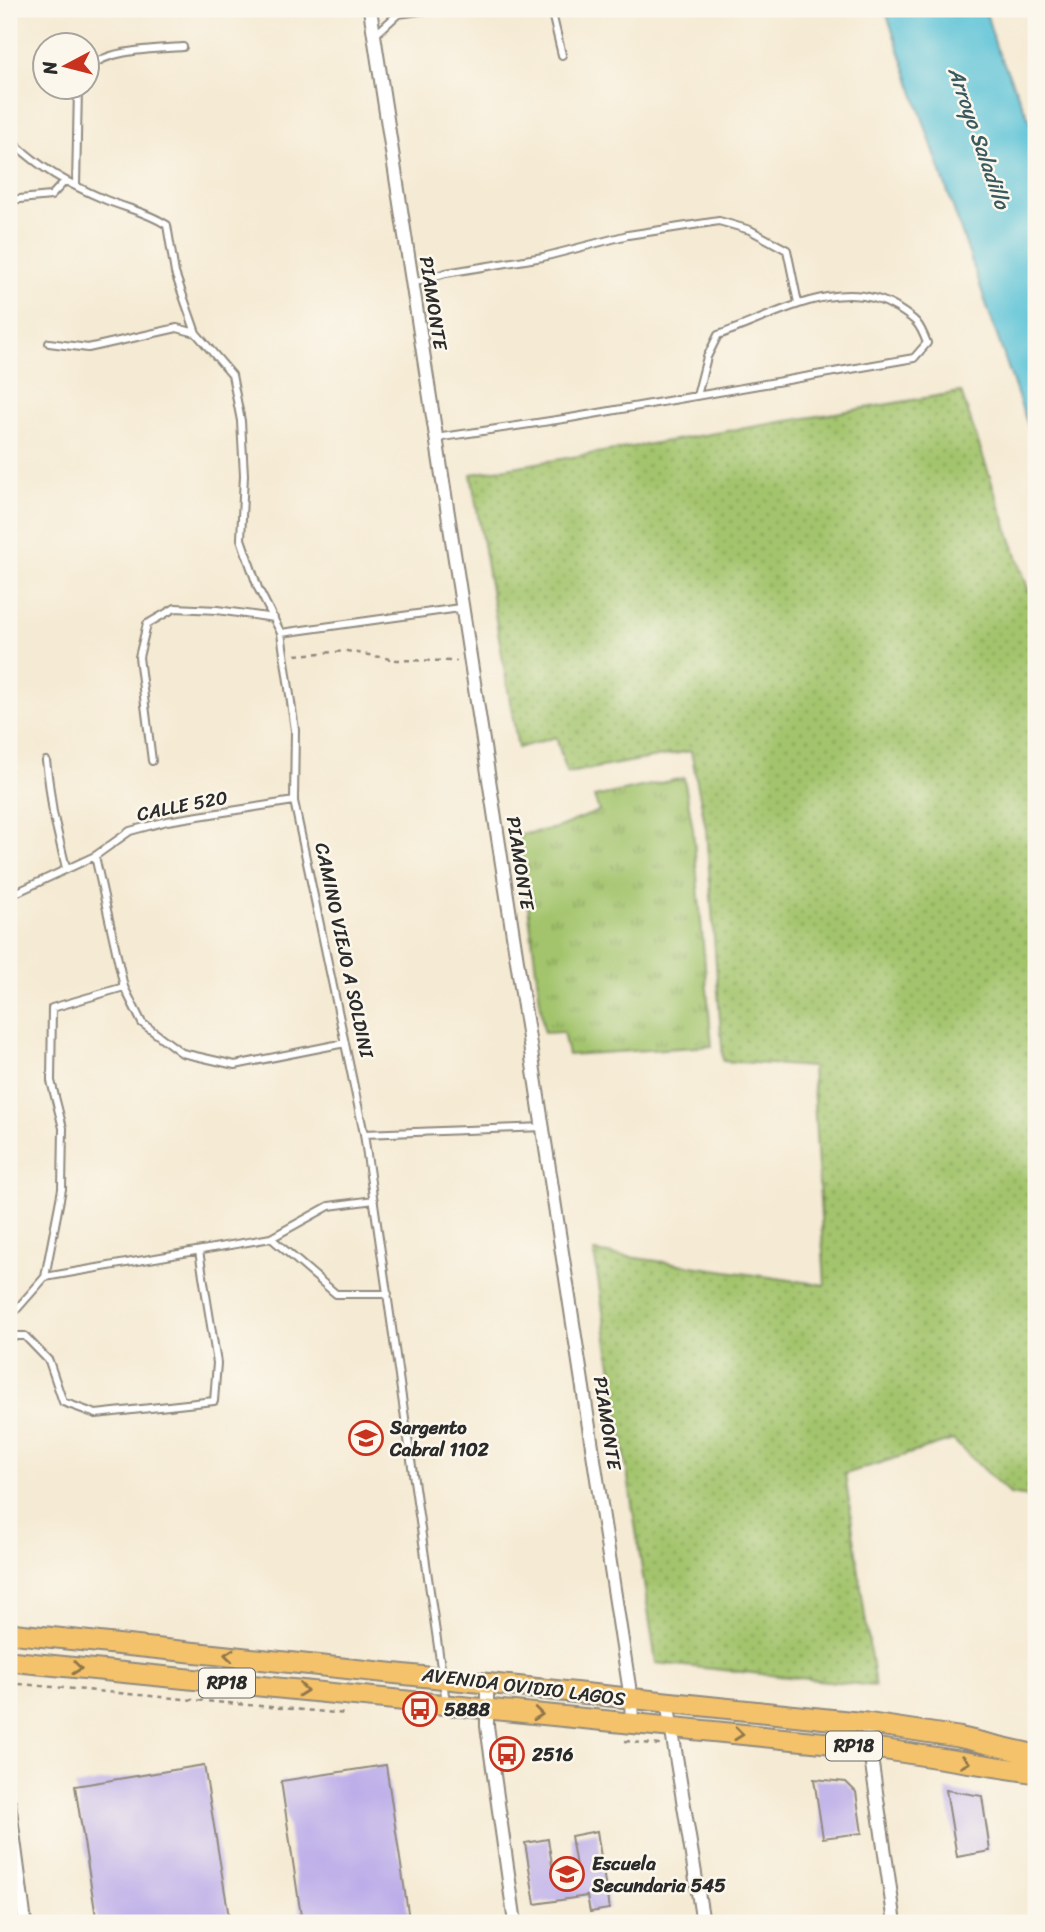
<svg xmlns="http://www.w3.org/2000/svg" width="1045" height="1932" font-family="Sriracha,sans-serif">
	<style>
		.grass { fill: url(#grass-dots); stroke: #67784c; stroke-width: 2 }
		.park { fill: url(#park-tufts); stroke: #67784c; stroke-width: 2 }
		.water { fill: #5ac2d7; stroke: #427681; stroke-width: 2 }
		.building { fill: #bcade9 }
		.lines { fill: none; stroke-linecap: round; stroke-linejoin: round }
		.lane-casing { stroke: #908a7f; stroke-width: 10 }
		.street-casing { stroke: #908a7f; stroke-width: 16 }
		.primary-casing { stroke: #908a7f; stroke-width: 23 }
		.path { stroke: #908a7f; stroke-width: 2.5; stroke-dasharray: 5 5; stroke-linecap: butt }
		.lane { stroke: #fff; stroke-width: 6 }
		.street { stroke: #fff; stroke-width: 12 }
		.primary { stroke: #f4c26a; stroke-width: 19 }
		.oneway { stroke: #90764a }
		.labels { text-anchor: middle; stroke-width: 5; stroke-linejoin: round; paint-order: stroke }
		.shield { fill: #fbf7ec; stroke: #696865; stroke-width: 2 }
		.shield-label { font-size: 18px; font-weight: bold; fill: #2b2b2b }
		.street-label { font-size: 19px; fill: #2b2b2b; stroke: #fbf7ec }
		.poi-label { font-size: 19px; font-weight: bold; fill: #2b2b2b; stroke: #fbf7ec; text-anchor: start }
		.water-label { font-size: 21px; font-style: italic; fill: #39585f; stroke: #fbf7ec }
	</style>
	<defs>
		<pattern id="grass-dots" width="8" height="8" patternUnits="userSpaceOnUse" patternTransform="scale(1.75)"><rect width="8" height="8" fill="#a3c46c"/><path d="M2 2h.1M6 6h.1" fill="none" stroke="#859f59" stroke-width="1.8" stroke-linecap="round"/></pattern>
		<pattern id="park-tufts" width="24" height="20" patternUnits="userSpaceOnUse" patternTransform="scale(1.75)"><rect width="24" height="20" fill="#a3c46c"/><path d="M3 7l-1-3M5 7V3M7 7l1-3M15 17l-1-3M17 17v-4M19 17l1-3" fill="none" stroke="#859f59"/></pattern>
	</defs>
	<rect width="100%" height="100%" fill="#fbf7ec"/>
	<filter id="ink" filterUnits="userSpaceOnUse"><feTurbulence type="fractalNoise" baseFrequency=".0143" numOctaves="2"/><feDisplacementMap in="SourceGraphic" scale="14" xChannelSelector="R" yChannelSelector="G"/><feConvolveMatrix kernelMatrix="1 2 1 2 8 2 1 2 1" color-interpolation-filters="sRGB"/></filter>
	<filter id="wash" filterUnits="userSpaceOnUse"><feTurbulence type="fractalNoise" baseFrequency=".00686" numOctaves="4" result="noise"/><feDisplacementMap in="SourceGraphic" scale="28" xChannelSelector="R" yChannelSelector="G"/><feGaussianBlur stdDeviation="1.57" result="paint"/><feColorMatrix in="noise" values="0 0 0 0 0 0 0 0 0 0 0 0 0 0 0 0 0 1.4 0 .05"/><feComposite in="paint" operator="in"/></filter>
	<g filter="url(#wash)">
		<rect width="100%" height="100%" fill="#f5ead3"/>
		<path class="grass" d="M961 392 1036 612V1498L1010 1494 953 1440 845 1474 875 1686 656 1663 594 1252 825 1285 812 1067 723 1061 706 829 691 751 567 773 556 737 518 748 471 474Z"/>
		<path class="park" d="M684 778 693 829 712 1046 568 1055 563 1032 544 1033 519 835 557 828 599 811 594 797Z"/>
		<path class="water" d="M885 9H985L996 47 1036 134V449Z"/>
		<g id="blocks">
			<path class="building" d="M204 1765 230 1923H97L75 1786Z
				M386 1765 409 1919 380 1923H302L281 1781Z
				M814 1779 846 1782 856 1792 862 1833 823 1838Z
				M946 1790 982 1796 990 1851 957 1857Z
				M597 1831 609 1909 590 1912 587 1896 535 1904 525 1843 548 1839 554 1877 577 1873 571 1836Z"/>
		</g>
	</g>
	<g filter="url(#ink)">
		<use href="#blocks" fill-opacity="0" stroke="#908a7f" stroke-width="2"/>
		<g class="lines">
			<g class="lane-casing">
				<path id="lane" d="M551 9 562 55
					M375 35 398 14 435 9
					M88 71C100 49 159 49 183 47
					M9 139C43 170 64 182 106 200 128 209 147 212 167 225L175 273 196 333 232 375 241 421 244 475 241 539 258 588 281 633 295 730 294 801 364 1134 446 1702
					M76 186 78 88
					M9 200 51 196 65 181
					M413 283 446 273 543 257 628 235 719 221 750 230 787 250 798 303
					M49 343 88 348 177 328 196 333
					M436 438 570 418 914 358 927 343C919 322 916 320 897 308 841 273 773 317 718 335L707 357 697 396
					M281 633 460 608
					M46 761 53 813 66 868
					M152 761 139 657 147 624 175 608 217 610 274 618
					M95 856 124 987 142 1023 182 1053 235 1065 345 1043
					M9 896 95 856 130 831 167 821 294 801
					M364 1134 543 1127
					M271 1238 329 1206 374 1200
					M45 1277 62 1189 63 1128 51 1081 52 1008 124 987
					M9 1318 45 1277 271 1238 336 1294H388
					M9 1336H25L49 1361 63 1402 96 1414 214 1401 217 1363 199 1251"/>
			</g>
			<g class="street-casing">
				<path id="street" d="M370 9 631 1699 632 1723
					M487 1682V1726L515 1923
					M667 1701 703 1923
					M866 1723 895 1923
					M9 1802 25 1923"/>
			</g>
			<g class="primary-casing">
				<path id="primary" d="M9 1633 866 1723 958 1737 1036 1755
					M9 1661 868 1747 1036 1773"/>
			</g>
			<path class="path" d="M296 655 347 651 396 660 457 661
				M9 1683 347 1714
				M625 1741 660 1745"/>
			<use href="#lane" class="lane"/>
			<use href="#street" class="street"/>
			<use href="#primary" class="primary"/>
		</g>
		<defs><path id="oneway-chevron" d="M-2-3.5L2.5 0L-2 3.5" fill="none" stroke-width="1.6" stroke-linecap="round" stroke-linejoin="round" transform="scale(1.75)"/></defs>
		<g class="oneway">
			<use href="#oneway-chevron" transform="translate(229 1655) rotate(-174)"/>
			<use href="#oneway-chevron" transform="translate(77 1668) rotate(6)"/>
			<use href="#oneway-chevron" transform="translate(303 1690) rotate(6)"/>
			<use href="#oneway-chevron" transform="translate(538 1714) rotate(6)"/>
			<use href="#oneway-chevron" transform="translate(739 1734) rotate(6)"/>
			<use href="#oneway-chevron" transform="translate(965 1762) rotate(9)"/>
		</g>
	</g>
	<defs>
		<g id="school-ring" transform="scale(1.75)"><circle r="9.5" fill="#fbf7ec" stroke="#c8321e" stroke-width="1.5"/><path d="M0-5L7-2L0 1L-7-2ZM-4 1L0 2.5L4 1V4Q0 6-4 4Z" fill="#c8321e"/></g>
		<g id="bus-ring" transform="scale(1.75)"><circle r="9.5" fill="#fbf7ec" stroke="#c8321e" stroke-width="1.5"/><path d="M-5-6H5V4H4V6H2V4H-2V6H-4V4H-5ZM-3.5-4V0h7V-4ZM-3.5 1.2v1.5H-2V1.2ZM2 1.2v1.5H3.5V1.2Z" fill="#c8321e"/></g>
	</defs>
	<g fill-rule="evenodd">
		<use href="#school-ring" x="366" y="1438"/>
		<use href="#bus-ring" x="420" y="1709"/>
		<use href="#bus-ring" x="507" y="1754"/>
		<use href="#school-ring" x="567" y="1874"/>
	</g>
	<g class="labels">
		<g class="shield">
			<rect x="199" y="1668.5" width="56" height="29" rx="5"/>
			<rect x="826" y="1731.5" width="56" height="29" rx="5"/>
		</g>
		<g class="shield-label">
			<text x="227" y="1689">RP18</text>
			<text x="854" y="1752">RP18</text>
		</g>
		<g class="street-label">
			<text transform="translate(434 303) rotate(81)" y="7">PIAMONTE</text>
			<text transform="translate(182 805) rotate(-11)" y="7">CALLE 520</text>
			<text transform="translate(521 863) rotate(81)" y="7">PIAMONTE</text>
			<text transform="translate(345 950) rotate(78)" y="7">CAMINO VIEJO A SOLDINI</text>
			<text transform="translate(608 1423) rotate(81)" y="7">PIAMONTE</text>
			<text transform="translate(524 1686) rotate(7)" y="7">AVENIDA OVIDIO LAGOS</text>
		</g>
		<g class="poi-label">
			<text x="390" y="1434">Sargento<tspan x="390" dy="22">Cabral 1102</tspan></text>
			<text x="444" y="1716">5888</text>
			<text x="532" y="1761">2516</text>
			<text x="592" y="1870">Escuela<tspan x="592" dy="22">Secundaria 545</tspan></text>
		</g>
		<g class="water-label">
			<text transform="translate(979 138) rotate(71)" y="7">Arroyo Saladillo</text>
		</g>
	</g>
	<rect width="1045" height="1932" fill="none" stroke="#fbf7ec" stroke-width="35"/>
	<g transform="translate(66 66) rotate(263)"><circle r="33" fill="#fbf7ec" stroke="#a8a59f" stroke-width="2"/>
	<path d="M0-5L12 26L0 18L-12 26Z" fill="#c8321e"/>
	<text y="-10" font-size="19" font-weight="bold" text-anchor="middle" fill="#2b2b2b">N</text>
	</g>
</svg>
